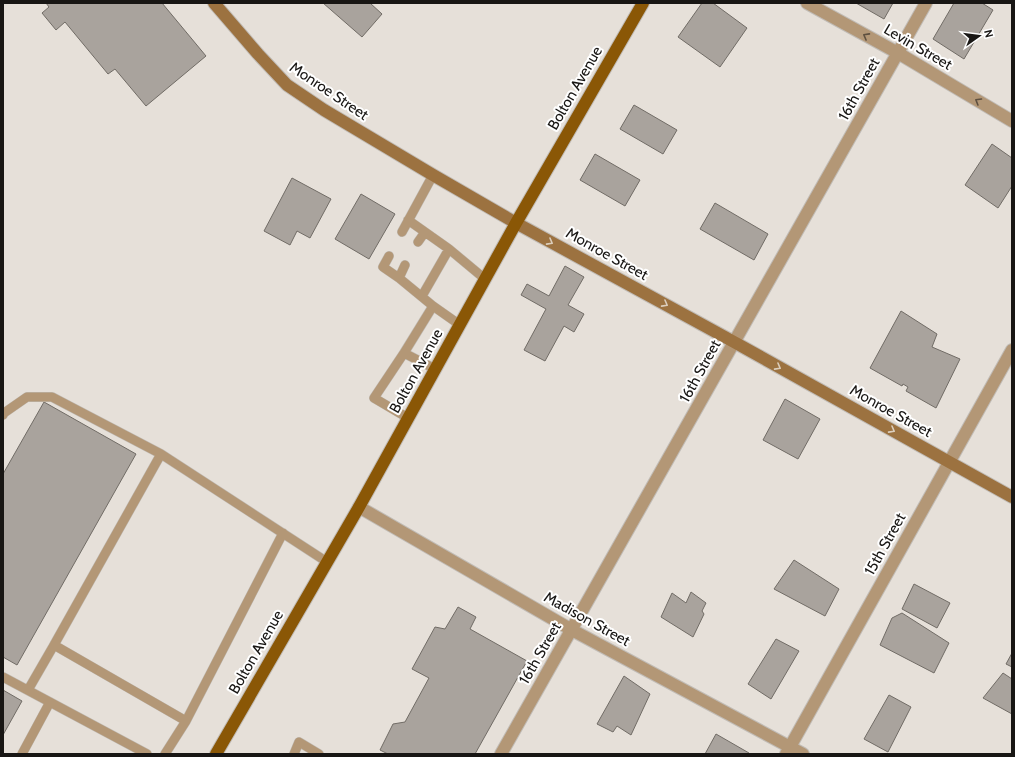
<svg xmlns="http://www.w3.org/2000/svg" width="1015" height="757" font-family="Cabin,sans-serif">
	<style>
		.building { fill: #a9a39d; stroke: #716c66 }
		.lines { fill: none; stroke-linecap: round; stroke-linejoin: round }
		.lane-casing { stroke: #c1bcb6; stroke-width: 10 }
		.street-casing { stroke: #c1bcb6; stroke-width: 14 }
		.secondary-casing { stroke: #c1bcb6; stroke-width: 14 }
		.primary-casing { stroke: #c1bcb6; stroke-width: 14 }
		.lane { stroke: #b39776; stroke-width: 9 }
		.street { stroke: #b39776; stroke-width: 12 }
		.secondary { stroke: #9c7240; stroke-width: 12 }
		.primary { stroke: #8a5706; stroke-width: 12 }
		.oneway { stroke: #5e5040 }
		.oneway2 { stroke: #dccebc }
		.labels { text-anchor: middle; stroke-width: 4; stroke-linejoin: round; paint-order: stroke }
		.street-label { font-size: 15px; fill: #181614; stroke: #fff }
	</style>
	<rect width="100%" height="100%" fill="#e6e0d9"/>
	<path class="building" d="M46 3H162L206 56 146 106 115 69 108 74 65 22 56 30 42 13 49 7Z
		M323 3H370L382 14 362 37Z
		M702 3H713L747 28 720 67 678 37Z
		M856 3H893L884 19Z
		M954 3H982L993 10 964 59 933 39Z
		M634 105 677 130 663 154 620 129Z
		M992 144 1012 158V186L998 208 965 185Z
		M595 154 640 180 625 206 580 180Z
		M292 178 331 199 310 238 297 231 290 245 264 231Z
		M361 194 395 214 369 259 335 239Z
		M715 203 768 234 754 260 700 229Z
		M565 266 584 277 568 305 584 314 574 332 564 326 545 361 524 350 546 309 521 295 527 284 549 296Z
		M901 311 937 334 932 347 960 359 936 408 906 391 908 387 903 384 902 386 870 368Z
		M785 399 820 419 798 459 763 440Z
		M44 402 136 454 17 665 3 657V474Z
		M794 560 839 589 825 616 774 589Z
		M914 584 950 603 937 628 902 609Z
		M691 592 706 603 702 611 704 614 693 637 661 617 672 593 686 603Z
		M458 607 476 617 470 629 527 661 475 754H388L380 750 393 724 405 722 429 678 412 669 435 627 445 629Z
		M902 613 949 643 934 673 880 645 892 618Z
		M776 639 799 651 771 699 748 684Z
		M1012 653V667L1006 664Z
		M1003 673 1012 679V714L983 698Z
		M624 676 650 694 631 735 617 726 613 732 597 724Z
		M3 690 22 701 3 735Z
		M889 695 911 707 888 752 864 739Z
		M716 734 749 753V754H705Z"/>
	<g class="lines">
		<g class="lane-casing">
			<path id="lane" d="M408 220 449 249 422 296
				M402 232 433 175
				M418 242 425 232
				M449 249 485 279
				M389 256 383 267 399 278 433 306 460 325
				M399 278 405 265
				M433 306 404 353 435 369
				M404 353 374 398 408 418
				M3 415 4 413 27 397H52L161 454
				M283 533 186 721 54 645 161 454 327 562
				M3 677 147 754
				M28 690 54 645
				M22 754 50 702
				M165 754 186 721
				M294 754 299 742 319 754"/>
		</g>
		<g class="street-casing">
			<path id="street" d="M807 3 898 53 1012 121
				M359 507 572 630 803 754
				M501 754 926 3
				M786 754 1012 350"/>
		</g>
		<g class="secondary-casing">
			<path id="secondary" d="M214 3 258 54 287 85 324 110 433 175 516 223 734 342 1012 497"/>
		</g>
		<g class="primary-casing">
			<path id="primary" d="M216 754 359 507 516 223 643 3"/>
		</g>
		<use href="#lane" class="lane"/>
		<use href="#street" class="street"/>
		<use href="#secondary" class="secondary"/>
		<use href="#primary" class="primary"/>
	</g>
	<defs><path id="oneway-chevron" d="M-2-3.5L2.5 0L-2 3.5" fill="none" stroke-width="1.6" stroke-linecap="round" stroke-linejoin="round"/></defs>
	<g class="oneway">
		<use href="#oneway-chevron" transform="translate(866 36) rotate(-151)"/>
		<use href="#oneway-chevron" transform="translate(978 101) rotate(-149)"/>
	</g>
	<g class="oneway2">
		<use href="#oneway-chevron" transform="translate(550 242) rotate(29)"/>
		<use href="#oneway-chevron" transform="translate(665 304) rotate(29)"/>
		<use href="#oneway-chevron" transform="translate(778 367) rotate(29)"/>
		<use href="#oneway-chevron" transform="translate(892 430) rotate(29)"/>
	</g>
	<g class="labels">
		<g class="street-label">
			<text transform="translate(918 47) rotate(30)" y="5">Levin Street</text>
			<text transform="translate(575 88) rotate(-60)" y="5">Bolton Avenue</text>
			<text transform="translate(859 89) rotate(-61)" y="5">16th Street</text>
			<text transform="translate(329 91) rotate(34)" y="5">Monroe Street</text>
			<text transform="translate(607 254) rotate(29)" y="5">Monroe Street</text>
			<text transform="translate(416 371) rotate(-61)" y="5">Bolton Avenue</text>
			<text transform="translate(700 371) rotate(-61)" y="5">16th Street</text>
			<text transform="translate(891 411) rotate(29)" y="5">Monroe Street</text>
			<text transform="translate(885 544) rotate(-61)" y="5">15th Street</text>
			<text transform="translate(587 619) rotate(29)" y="5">Madison Street</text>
			<text transform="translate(256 652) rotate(-60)" y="5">Bolton Avenue</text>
			<text transform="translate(540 653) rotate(-60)" y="5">16th Street</text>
		</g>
	</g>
	<rect width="1015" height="757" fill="none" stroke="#181614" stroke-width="8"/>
	<g transform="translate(979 36) rotate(76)" stroke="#ffffff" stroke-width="3" paint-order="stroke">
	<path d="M0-3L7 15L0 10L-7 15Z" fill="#181614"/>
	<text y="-6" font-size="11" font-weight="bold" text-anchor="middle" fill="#181614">N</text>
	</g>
</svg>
